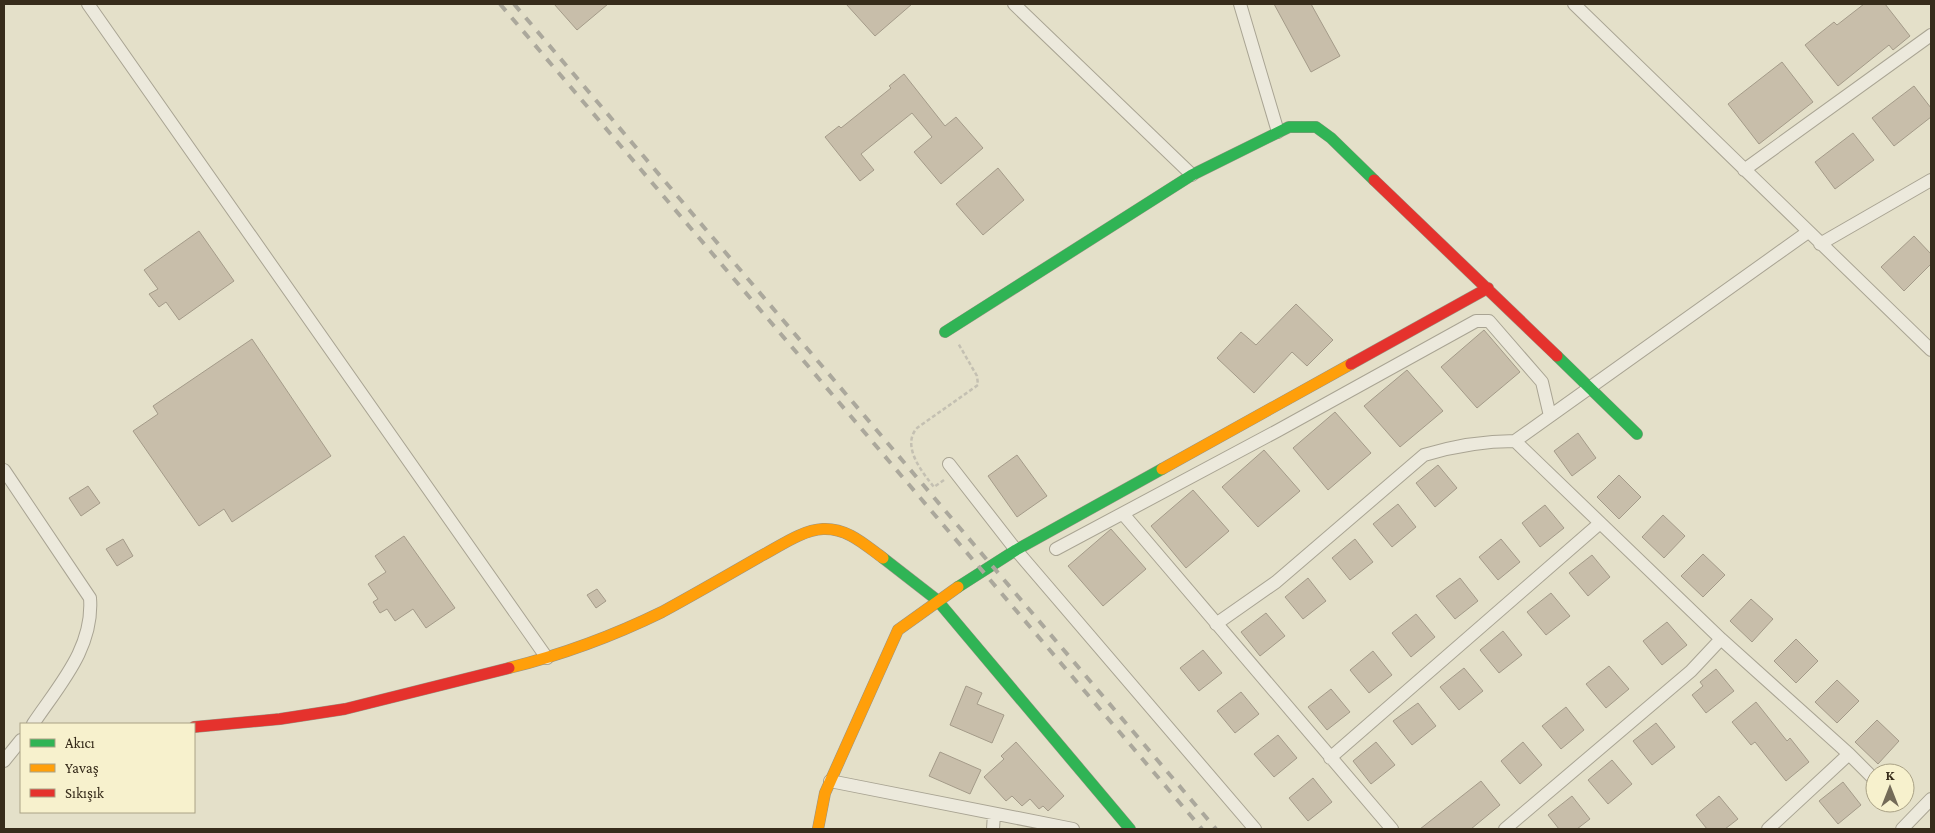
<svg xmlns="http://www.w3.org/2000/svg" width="1935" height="833" font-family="'Crimson Pro',serif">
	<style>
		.building { fill: #c8beaa; stroke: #a49b89 }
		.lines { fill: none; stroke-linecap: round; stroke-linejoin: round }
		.street-casing { stroke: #a9a493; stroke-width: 14 }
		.fast-casing { stroke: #999383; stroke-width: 12 }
		.slow-casing { stroke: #999383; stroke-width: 12 }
		.jam-casing { stroke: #999383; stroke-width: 12 }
		.path { stroke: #c4c0b2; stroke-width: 2.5; stroke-dasharray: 4 2.5; stroke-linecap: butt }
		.street { stroke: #ece9dc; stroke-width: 12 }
		.fast { stroke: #30b455; stroke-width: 11 }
		.slow { stroke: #ff9f0a; stroke-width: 11 }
		.jam { stroke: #e5322d; stroke-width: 11 }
		.rail { stroke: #aba89c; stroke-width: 4; stroke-dasharray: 9 9; stroke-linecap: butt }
	</style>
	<rect width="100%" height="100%" fill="#e4e0c9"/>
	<path class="building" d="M554 4H608L577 30Z
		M846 4H912L875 36Z
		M1274 4H1311L1340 56 1311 72Z
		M1864 4H1885L1910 36 1893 50 1889 45 1838 86 1805 45 1834 22 1837 25Z
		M1782 62 1813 102 1759 144 1728 104Z
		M904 74 945 126 956 117 983 148 941 184 914 152 932 137 912 113 861 154 874 170 860 181 825 137 839 126 841 128 891 88 889 86Z
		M1914 86 1931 108V117L1894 146 1872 118Z
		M1853 133 1874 160 1835 189 1815 162Z
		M998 168 1024 200 983 235 956 204Z
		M199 231 234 281 179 320 166 302 159 307 149 294 158 289 144 270Z
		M1914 236 1931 254V264L1904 291 1881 267Z
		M1296 304 1333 340 1307 366 1292 352 1254 393 1217 358 1241 332 1256 345Z
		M1484 330 1520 372 1477 408 1441 367Z
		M252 339 331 456 232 522 224 509 199 526 133 431 158 414 153 406Z
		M1407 370 1443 411 1400 447 1364 406Z
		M1335 412 1371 453 1328 490 1293 448Z
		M1578 433 1596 458 1572 476 1554 451Z
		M1264 450 1300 491 1258 527 1222 487Z
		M1017 455 1047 496 1017 517 988 476Z
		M1438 465 1457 488 1435 507 1416 483Z
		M1619 475 1641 497 1619 519 1597 497Z
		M88 486 100 503 81 516 69 498Z
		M1193 490 1229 531 1186 568 1151 526Z
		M1398 504 1416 527 1392 547 1373 524Z
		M1545 505 1564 528 1540 547 1522 523Z
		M1663 515 1685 536 1664 558 1642 537Z
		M1111 529 1146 569 1103 606 1068 566Z
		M404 536 455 608 426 628 413 609 395 621 387 609 380 613 373 602 378 599 368 584 386 572 375 556Z
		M123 539 133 556 117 566 106 549Z
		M1355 539 1373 562 1350 580 1332 558Z
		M1501 539 1520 562 1498 580 1479 557Z
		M1703 554 1725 575 1703 597 1681 576Z
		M1592 555 1610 577 1588 596 1569 573Z
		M1308 578 1326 601 1303 619 1285 597Z
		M1460 578 1478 601 1455 619 1436 596Z
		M597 589 606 601 596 608 587 595Z
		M1551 593 1570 616 1546 635 1527 612Z
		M1751 599 1773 619 1752 642 1730 621Z
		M1266 613 1285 636 1260 656 1241 632Z
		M1416 614 1435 637 1411 657 1392 633Z
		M1667 622 1687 645 1662 665 1643 641Z
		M1503 631 1522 655 1499 673 1480 650Z
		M1796 639 1818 661 1796 683 1774 661Z
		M1203 650 1222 673 1199 691 1180 668Z
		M1373 651 1392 675 1369 693 1350 670Z
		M1609 666 1629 689 1606 708 1586 684Z
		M1464 668 1483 691 1459 710 1440 687Z
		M1716 669 1734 691 1706 713 1692 695 1703 686 1700 682Z
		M1837 680 1859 701 1837 723 1815 702Z
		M966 686 982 693 977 704 1004 715 992 743 950 725Z
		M1331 689 1350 712 1327 730 1308 707Z
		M1241 692 1259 714 1235 733 1217 711Z
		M1756 702 1787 741 1790 738 1809 762 1786 781 1755 742 1751 745 1732 722Z
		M1418 703 1436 726 1412 745 1393 721Z
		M1566 707 1584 730 1561 749 1542 726Z
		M1877 720 1899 741 1878 764 1855 742Z
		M1656 723 1675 747 1652 765 1633 741Z
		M1278 735 1297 758 1274 777 1254 754Z
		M1016 742 1064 796 1048 811 1043 806 1039 809 1030 799 1022 806 1012 796 1006 801 984 777 1004 759 1001 756Z
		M1376 742 1395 765 1371 784 1353 761Z
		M1523 742 1542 765 1520 784 1501 761Z
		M940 752 981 770 970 794 929 776Z
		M1612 760 1632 784 1608 804 1588 780Z
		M1313 778 1332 802 1308 821 1289 798Z
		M1481 781 1500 805 1471 829H1420Z
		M1843 782 1861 805 1838 824 1819 801Z
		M1572 796 1590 819 1577 829H1559L1548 815Z
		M1719 796 1738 819 1725 829H1707L1696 815Z"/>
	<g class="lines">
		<g class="street-casing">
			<path id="street" d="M88 4 547 658
				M1014 4 1192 175
				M1240 4 1278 132
				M1574 4 1931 350
				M1744 170 1931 35
				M1820 244 1931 180
				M1515 441 1721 639 1849 754 1875 780
				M949 464 1016 550 1255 829
				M4 470 90 598C94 648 59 685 33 724
				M1124 515 1392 829
				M1056 549 1277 431 1476 321H1489L1542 382 1550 416
				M1216 624 1276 582 1424 455C1454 446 1484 441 1515 441L1808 232
				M1330 758 1599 524
				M4 761 21 740
				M830 781 1073 829
				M993 829 994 814
				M1505 829 1691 671 1721 639
				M1768 829 1849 754
				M1902 829 1931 799"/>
		</g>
		<g class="fast-casing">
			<path id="fast" d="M945 332 1192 175 1289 127H1316L1331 138 1374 180
				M1557 356 1637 434
				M883 558 937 600 1130 829
				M958 587 1016 550 1162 469"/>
		</g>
		<g class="slow-casing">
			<path id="slow" d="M1162 469 1351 364
				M509 668C561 655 613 636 662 612 695 594 728 575 761 556 780 546 802 530 823 529 848 528 865 545 883 558
				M818 829 825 793 898 630 958 587"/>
		</g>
		<g class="jam-casing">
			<path id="jam" d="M1374 180 1557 356
				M1351 364 1488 288
				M194 727 280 719 345 709 509 668"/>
		</g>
		<path class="path" d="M944 480 934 487C922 472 901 446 917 428L978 385 977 376 958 343"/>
		<use href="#street" class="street"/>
		<use href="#fast" class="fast"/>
		<use href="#slow" class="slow"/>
		<use href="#jam" class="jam"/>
		<path class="rail" d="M500 4 1202 829
			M514 4 1216 829"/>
	</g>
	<rect width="1935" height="833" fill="none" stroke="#372c1b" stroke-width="10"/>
	<rect x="20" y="723" width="175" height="90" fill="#f7f1cd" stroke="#aaa286"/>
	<rect x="30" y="739" width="25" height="8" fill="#30b455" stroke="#aaa286"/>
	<text x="65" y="748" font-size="15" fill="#372c1b">Akıcı</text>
	<rect x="30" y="764" width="25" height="8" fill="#ff9f0a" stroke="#aaa286"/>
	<text x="65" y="773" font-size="15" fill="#372c1b">Yavaş</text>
	<rect x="30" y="789" width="25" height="8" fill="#e5322d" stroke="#aaa286"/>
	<text x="65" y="798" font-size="15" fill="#372c1b">Sıkışık</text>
	<g transform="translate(1890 788)"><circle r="24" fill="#f7f1cd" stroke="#aaa286"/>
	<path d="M0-4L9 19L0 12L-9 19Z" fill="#746b58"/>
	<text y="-8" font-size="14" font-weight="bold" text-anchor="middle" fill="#372c1b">K</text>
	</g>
</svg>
